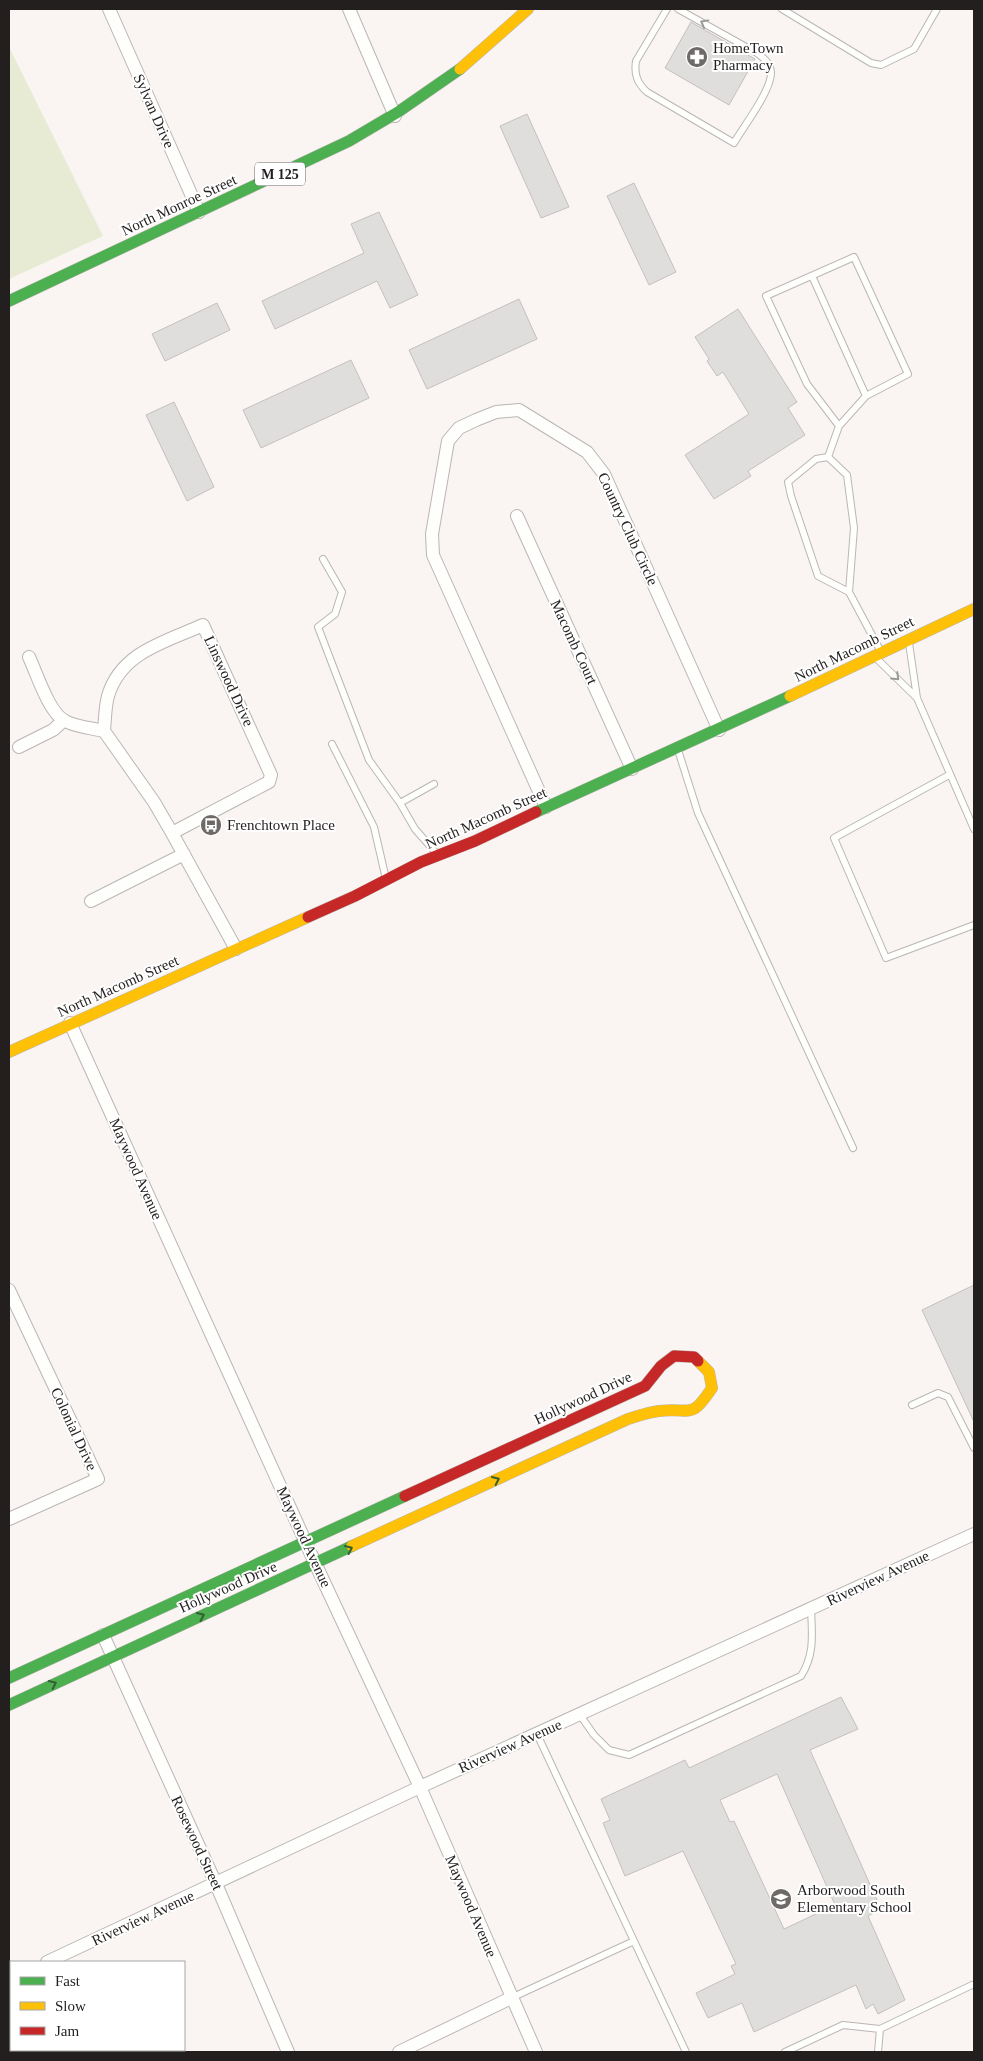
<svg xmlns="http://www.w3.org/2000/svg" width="983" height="2061" font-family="'Times New Roman',serif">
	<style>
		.green { fill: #e8ebd4 }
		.building { fill: #e0dddd; stroke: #c4c0c0; fill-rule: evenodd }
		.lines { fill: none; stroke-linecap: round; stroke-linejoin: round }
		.lane-casing { stroke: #bab6b4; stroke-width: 8 }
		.street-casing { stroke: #bab6b4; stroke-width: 14 }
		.fast-casing { stroke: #bab6b4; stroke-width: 12 }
		.slow-casing { stroke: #bab6b4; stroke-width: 12 }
		.jam-casing { stroke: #bab6b4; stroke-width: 12 }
		.lane { stroke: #fefefd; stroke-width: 6 }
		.street { stroke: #fefefd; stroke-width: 12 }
		.fast { stroke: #4caf50; stroke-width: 11 }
		.slow { stroke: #ffc107; stroke-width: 11 }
		.jam { stroke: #c62828; stroke-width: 11 }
		.oneway { stroke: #9b9a99 }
		.oneway2 { stroke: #356034 }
		.labels { text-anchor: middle; stroke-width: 4; stroke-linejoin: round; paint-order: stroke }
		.shield { fill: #fff; stroke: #646262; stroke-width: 1 }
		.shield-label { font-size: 14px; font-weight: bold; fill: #221f1e }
		.poi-label { font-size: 15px; fill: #221f1e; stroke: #fff; text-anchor: start }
		.street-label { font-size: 15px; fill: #221f1e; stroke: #fff }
	</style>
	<rect width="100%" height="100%" fill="#faf5f2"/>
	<path class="green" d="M9 47 103 236 9 279Z"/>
	<path class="building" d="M691 22 755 59 729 105 665 68Z
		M527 114 569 207 541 218 500 126Z
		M634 183 676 272 649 285 607 196Z
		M379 212 418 295 390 308 377 281 275 329 262 301 364 253 351 224Z
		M519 299 537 339 427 389 409 350Z
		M217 303 230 330 165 361 152 334Z
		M738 309 797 402 788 408 805 435 748 471 751 476 714 499 685 455 749 414 723 372 717 376 707 361 709 359 695 337Z
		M351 360 369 398 261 448 243 410Z
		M174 402 214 487 187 501 146 415Z
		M974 1285V1422L922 1310Z
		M841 1697 858 1729 810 1750 881 1909 868 1916 905 2000 878 2014 873 2004 866 2009 856 1985 754 2032 742 2003 708 2018 696 1993 735 1974 731 1966 736 1964 683 1851 625 1876 603 1823 610 1820 601 1799 685 1760 689 1768ZM777 1774 835 1905 784 1929 734 1821 730 1822 720 1800Z"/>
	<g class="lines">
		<g class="lane-casing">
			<path id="lane" d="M667 9 636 61C634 74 637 83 647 92L734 143C743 127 772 90 771 72 770 63 764 58 757 53L678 9
				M782 9 871 63 881 65 914 49 937 9
				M812 276 866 396
				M828 457 839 426 866 396 908 374 854 257 766 296 807 384 839 426
				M323 559 342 592 335 614 318 627 369 760 400 803 415 829 437 854
				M849 592 818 576 791 496 788 482 816 459 828 457 847 475 854 528 849 592 881 652
				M909 643 917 698 974 829
				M877 659 917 698
				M332 744 374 827 386 879
				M678 750 698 813 853 1148
				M949 775 834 838 886 958 974 925
				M400 803 434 784
				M912 1405 938 1393 948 1397 974 1448
				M580 1715 594 1735 609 1750 629 1755 801 1676C815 1654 812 1634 811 1609
				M537 1734 686 2052
				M511 1998 634 1941
				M785 2052 843 2025 880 2029 972 1985
				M878 2052 880 2029"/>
		</g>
		<g class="street-casing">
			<path id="street" d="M109 9 199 212
				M349 9 395 116
				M517 516 632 769
				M29 657C37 674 49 713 65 721 77 727 91 728 104 731
				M19 747 53 730 64 720
				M546 807 433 555 432 534 448 441 459 428 476 420 496 412 519 410 587 452 604 474 719 730
				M172 833 269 782 271 775 203 625C165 642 121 652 108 696 105 707 105 720 104 731L154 802 172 833 236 949
				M91 901 184 854
				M70 1023 316 1565 420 1787 536 2052
				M9 1290 98 1479 9 1519
				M103 1635 216 1884 288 2052
				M47 1962 420 1787 974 1534
				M11 1979 9 1980 11 1985
				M42 2050 43 2052
				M399 2052 511 1998"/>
		</g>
		<g class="fast-casing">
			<path id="fast" d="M9 301 349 141 398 112 460 69
				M536 812 790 696
				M9 1678 405 1496
				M9 1705 352 1546"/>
		</g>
		<g class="slow-casing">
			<path id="slow" d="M460 69 528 9
				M790 696 974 609
				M9 1052 308 917
				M352 1546 628 1419C638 1416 649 1412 659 1411 692 1407 690 1421 712 1388L709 1372 698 1361"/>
		</g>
		<g class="jam-casing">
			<path id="jam" d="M308 917 355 896 421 862 475 841 536 812
				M405 1496 645 1386 661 1366 674 1356 694 1357 698 1361"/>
		</g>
		<use href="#lane" class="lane"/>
		<use href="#street" class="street"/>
		<use href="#fast" class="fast"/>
		<use href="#slow" class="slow"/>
		<use href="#jam" class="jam"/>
	</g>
	<defs><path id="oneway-chevron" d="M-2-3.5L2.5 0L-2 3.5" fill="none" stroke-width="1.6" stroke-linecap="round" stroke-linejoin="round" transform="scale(1.25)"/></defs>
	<g class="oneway">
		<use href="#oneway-chevron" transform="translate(704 23) rotate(-151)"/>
		<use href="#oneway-chevron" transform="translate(896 677) rotate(44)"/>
	</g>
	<g class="oneway2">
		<use href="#oneway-chevron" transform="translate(496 1480) rotate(-25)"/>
		<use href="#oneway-chevron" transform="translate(349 1549) rotate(-25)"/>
		<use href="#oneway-chevron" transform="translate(201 1616) rotate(-24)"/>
		<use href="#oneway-chevron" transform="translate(53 1684) rotate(-25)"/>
	</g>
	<defs>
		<g id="pharmacy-disc" transform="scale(1.125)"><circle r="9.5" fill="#6e6a68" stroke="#fff"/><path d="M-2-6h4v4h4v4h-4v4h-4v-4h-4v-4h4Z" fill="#fff"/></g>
		<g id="bus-disc" transform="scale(1.125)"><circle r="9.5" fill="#6e6a68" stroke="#fff"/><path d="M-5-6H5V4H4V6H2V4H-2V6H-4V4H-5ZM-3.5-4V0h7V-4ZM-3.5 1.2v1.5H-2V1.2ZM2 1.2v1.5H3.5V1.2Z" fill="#fff"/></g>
		<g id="school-disc" transform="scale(1.125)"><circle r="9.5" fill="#6e6a68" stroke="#fff"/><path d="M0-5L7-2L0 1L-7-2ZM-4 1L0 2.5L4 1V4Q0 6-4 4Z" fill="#fff"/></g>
	</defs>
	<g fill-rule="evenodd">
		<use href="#pharmacy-disc" x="697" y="57"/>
		<use href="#bus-disc" x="211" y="825"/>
		<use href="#school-disc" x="781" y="1899"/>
	</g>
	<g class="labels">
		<rect class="shield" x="255" y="162.5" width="50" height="23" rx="4"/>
		<g class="shield-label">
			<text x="280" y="179">M 125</text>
		</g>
		<g class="poi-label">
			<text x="713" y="53">HomeTown<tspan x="713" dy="17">Pharmacy</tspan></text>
			<text x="227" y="830">Frenchtown Place</text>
			<text x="797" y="1895">Arborwood South<tspan x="797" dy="17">Elementary School</tspan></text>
		</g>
		<g class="street-label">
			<text transform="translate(154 111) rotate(66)" y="5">Sylvan Drive</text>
			<text transform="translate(179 205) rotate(-25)" y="5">North Monroe Street</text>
			<text transform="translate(628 529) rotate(65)" y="5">Country Club Circle</text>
			<text transform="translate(574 642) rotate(65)" y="5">Macomb Court</text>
			<text transform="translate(854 649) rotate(-26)" y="5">North Macomb Street</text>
			<text transform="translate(229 681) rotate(65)" y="5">Linswood Drive</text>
			<text transform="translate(486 818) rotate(-24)" y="5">North Macomb Street</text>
			<text transform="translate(118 986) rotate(-24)" y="5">North Macomb Street</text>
			<text transform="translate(136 1169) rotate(66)" y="5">Maywood Avenue</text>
			<text transform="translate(583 1398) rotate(-25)" y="5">Hollywood Drive</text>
			<text transform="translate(74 1429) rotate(65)" y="5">Colonial Drive</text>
			<text transform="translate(304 1537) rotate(65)" y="5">Maywood Avenue</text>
			<text transform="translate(878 1578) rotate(-25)" y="5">Riverview Avenue</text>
			<text transform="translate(228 1587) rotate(-24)" y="5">Hollywood Drive</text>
			<text transform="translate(510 1746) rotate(-24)" y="5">Riverview Avenue</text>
			<text transform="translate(197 1843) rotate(65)" y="5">Rosewood Street</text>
			<text transform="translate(471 1906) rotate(67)" y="5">Maywood Avenue</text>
			<text transform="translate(143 1918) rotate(-25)" y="5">Riverview Avenue</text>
		</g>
	</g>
	<rect width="983" height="2061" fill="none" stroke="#221f1e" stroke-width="20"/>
	<rect x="10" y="1961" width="175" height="90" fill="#ffffff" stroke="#a7a5a5"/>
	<rect x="20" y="1977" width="25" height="8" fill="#4caf50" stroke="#a7a5a5"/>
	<text x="55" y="1986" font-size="15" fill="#221f1e">Fast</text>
	<rect x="20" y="2002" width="25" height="8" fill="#ffc107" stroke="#a7a5a5"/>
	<text x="55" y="2011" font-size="15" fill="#221f1e">Slow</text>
	<rect x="20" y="2027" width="25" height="8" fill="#c62828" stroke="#a7a5a5"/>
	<text x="55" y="2036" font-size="15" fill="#221f1e">Jam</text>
</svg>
